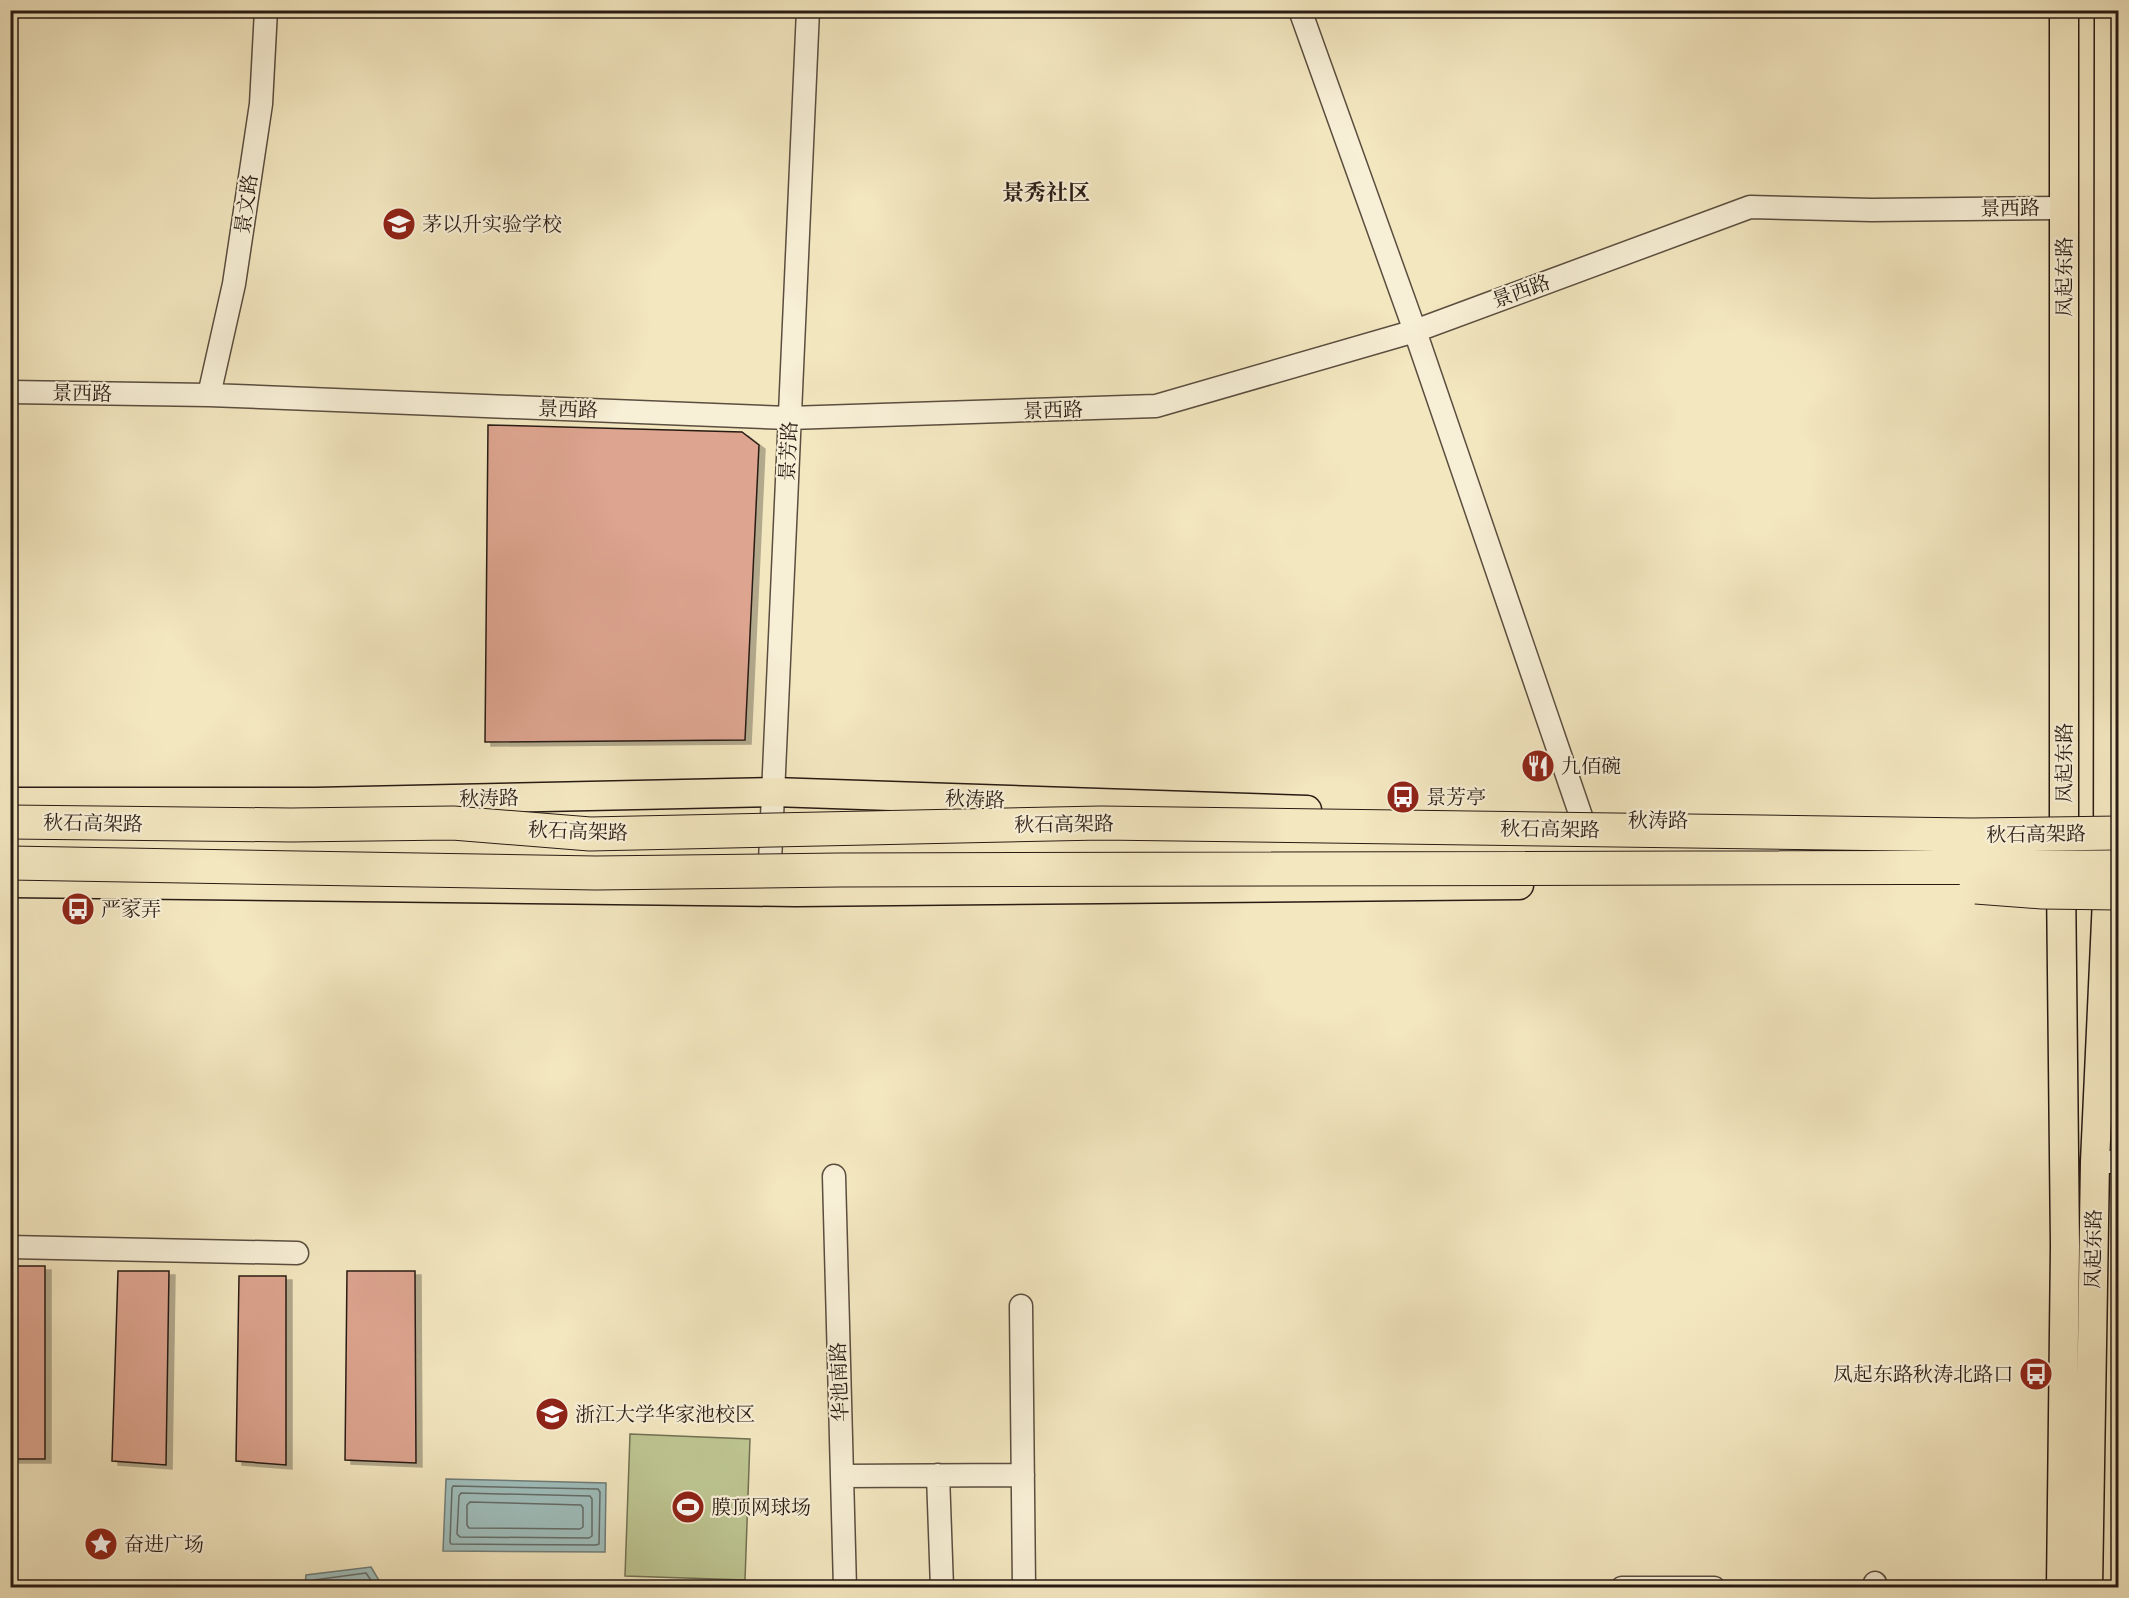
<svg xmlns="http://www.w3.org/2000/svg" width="2129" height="1598" font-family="Cardo,'Noto Serif SC',serif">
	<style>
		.green { fill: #bdc591; stroke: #727052; stroke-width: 1.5 }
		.water { fill: #9fbebc; stroke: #6f7d79; stroke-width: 1.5 }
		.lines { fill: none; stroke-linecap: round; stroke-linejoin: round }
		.shore { stroke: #646c68; stroke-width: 1.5 }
		.building { fill: #dda48f; stroke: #281b14; stroke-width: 1.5; filter: url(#shadow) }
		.minor-casing { stroke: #5b4e3f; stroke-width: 25 }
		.major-casing { stroke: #281b14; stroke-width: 31 }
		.path { stroke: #281b14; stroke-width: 4; stroke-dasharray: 1.5 3; stroke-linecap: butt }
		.minor { stroke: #f7efd6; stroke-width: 22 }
		.major { stroke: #f3e7c0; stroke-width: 28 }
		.highway-bridge-casing { stroke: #281b14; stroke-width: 35; stroke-linecap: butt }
		.highway-bridge { stroke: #f3e7c0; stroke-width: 33 }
		.labels { text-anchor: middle; stroke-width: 4.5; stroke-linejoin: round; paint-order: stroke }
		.street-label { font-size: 20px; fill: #281b14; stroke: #f7efd6 }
		.poi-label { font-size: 20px; fill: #281b14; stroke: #f7efd6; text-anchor: start }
		.quarter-label { font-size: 22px; font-weight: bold; fill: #281b14; stroke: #f7efd6 }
	</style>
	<defs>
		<filter id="shadow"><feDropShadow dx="6" dy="4" stdDeviation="0" flood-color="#0004"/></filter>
	</defs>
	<rect width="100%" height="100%" fill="#f3e7c0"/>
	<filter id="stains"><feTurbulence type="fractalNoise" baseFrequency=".00333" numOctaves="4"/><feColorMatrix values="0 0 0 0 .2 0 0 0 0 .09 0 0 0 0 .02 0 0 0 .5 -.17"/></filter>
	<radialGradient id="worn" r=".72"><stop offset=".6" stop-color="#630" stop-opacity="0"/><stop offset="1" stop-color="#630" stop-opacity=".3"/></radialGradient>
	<path class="green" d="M630 1434 750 1439 745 1580 625 1576Z"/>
	<path class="water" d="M446 1479 606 1483 605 1552 443 1551Z
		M371 1567 383 1587H305L306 1575Z"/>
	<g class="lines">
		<path class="shore" d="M453 1486 598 1489 600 1492 599 1544 596 1545 451 1544 450 1542 452 1488Z
			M461 1493 590 1496 592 1499V1536L589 1538 460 1537 457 1534 459 1496Z
			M470 1502 581 1505 583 1508V1527L580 1529 469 1528 467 1525V1505Z
			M311 1588 314 1580 366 1573 376 1588"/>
	</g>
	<path class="building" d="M488 425 742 432 759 445 745 740 485 742Z
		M10 1266H45V1459H10Z
		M118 1271H169L166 1465 112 1461Z
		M347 1271H415L416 1463 345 1460Z
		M239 1276H286V1465L236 1461Z"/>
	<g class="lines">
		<g class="minor-casing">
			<path id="minor" d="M1300 10 1415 331 1582 819
				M10 392 209 395 789 418 1156 406 1415 331 1750 207 1872 210 2064 208
				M209 395 234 284 261 104 266 10
				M769 884 808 10
				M2095 1162H2118
				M834 1176 845 1588
				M10 1247 297 1253
				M1021 1306 1024 1588
				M938 1475 942 1588
				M842 1476 1023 1475
				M1875 1583 1877 1588
				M1622 1588H1714"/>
		</g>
		<g class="major-casing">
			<path id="major" d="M10 802H315L773 792 1307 810
				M10 883 796 892 1519 885
				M2061 1588 2065 1246 2061 879 2064 823V10
				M2088 1588 2095 1162 2108 877 2109 10"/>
		</g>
		<path class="path" d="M2118 1588V1585"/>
		<use href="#minor" class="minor"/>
		<use href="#major" class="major"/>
		<g class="highway-bridge-casing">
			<path id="highway-bridge" d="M10 822 291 825 453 823 590 834 1101 823 1971 835 2118 833
				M10 863 596 873 839 870 2118 867
				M1976 887 2042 892 2118 893"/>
		</g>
		<use href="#highway-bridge" class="highway-bridge"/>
	</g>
	<defs>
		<g id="school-disc" transform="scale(1.725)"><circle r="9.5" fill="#8f2418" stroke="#f7efd6"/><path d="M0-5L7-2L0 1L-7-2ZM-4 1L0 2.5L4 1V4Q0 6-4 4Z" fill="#fff"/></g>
		<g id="restaurant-disc" transform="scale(1.725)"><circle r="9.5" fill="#8f2418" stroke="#f7efd6"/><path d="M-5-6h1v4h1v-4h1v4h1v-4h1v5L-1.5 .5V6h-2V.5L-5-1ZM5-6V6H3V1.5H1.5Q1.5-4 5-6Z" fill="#fff"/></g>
		<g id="bus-disc" transform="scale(1.725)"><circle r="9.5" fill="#8f2418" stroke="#f7efd6"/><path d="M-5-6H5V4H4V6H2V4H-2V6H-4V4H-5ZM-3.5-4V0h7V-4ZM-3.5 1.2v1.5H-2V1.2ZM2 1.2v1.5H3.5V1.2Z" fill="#fff"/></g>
		<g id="university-disc" transform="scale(1.725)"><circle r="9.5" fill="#8f2418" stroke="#f7efd6"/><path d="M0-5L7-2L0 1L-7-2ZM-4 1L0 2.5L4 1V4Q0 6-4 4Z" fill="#fff"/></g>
		<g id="stadium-disc" transform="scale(1.725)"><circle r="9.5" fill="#8f2418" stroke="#f7efd6"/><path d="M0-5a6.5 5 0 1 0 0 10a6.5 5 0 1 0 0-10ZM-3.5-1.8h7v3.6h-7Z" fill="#fff"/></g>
		<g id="sight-disc" transform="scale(1.725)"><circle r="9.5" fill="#8f2418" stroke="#f7efd6"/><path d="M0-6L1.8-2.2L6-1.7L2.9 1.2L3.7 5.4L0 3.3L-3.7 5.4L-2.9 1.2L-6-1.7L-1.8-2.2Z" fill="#fff"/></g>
	</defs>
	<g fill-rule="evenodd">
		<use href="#school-disc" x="399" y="224"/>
		<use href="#restaurant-disc" x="1538" y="766"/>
		<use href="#bus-disc" x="1403" y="797"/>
		<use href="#bus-disc" x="78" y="909"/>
		<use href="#bus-disc" x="2036" y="1374"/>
		<use href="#university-disc" x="552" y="1414"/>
		<use href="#stadium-disc" x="688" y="1507"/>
		<use href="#sight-disc" x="101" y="1544"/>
	</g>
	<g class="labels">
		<g class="street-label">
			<text transform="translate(246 204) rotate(-82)" y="7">景文路</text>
			<text transform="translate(2010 208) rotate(-1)" y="7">景西路</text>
			<text transform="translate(2064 277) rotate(-90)" y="7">凤起东路</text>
			<text transform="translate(1521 291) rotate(-20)" y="7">景西路</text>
			<text transform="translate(82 393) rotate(1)" y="7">景西路</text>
			<text transform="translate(568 409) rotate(2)" y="7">景西路</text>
			<text transform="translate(1053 410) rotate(-2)" y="7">景西路</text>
			<text transform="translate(788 451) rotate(-87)" y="7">景芳路</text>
			<text transform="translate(2064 763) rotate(-90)" y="7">凤起东路</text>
			<text transform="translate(489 798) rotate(-1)" y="7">秋涛路</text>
			<text transform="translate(975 799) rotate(2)" y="7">秋涛路</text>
			<text x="1658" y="827">秋涛路</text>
			<text transform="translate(93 823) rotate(1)" y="7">秋石高架路</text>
			<text transform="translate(1064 824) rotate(-1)" y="7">秋石高架路</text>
			<text transform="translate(1550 829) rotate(1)" y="7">秋石高架路</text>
			<text transform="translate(578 831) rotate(2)" y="7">秋石高架路</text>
			<text transform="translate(2036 834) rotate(-1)" y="7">秋石高架路</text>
			<text transform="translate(2093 1249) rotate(-89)" y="7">凤起东路</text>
			<text transform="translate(839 1382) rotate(-92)" y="7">华池南路</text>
		</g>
		<g class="poi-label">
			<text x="422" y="231">茅以升实验学校</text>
			<text x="1561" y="773">九佰碗</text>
			<text x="1426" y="804">景芳亭</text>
			<text x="101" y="916">严家弄</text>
			<text x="2013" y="1381" text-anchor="end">凤起东路秋涛北路口</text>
			<text x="575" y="1421">浙江大学华家池校区</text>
			<text x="711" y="1514">膜顶网球场</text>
			<text x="124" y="1551">奋进广场</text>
		</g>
		<g class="quarter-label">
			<text x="1046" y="200">景秀社区</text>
		</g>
	</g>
	<rect width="2129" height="1598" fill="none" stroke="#f3e7c0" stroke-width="36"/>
	<rect x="12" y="12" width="2105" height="1574" fill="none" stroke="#281b14" stroke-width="3"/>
	<rect x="18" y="18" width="2093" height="1562" fill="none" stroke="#281b14" stroke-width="1.5"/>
	<rect width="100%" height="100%" filter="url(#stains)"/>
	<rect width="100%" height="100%" fill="url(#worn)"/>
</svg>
